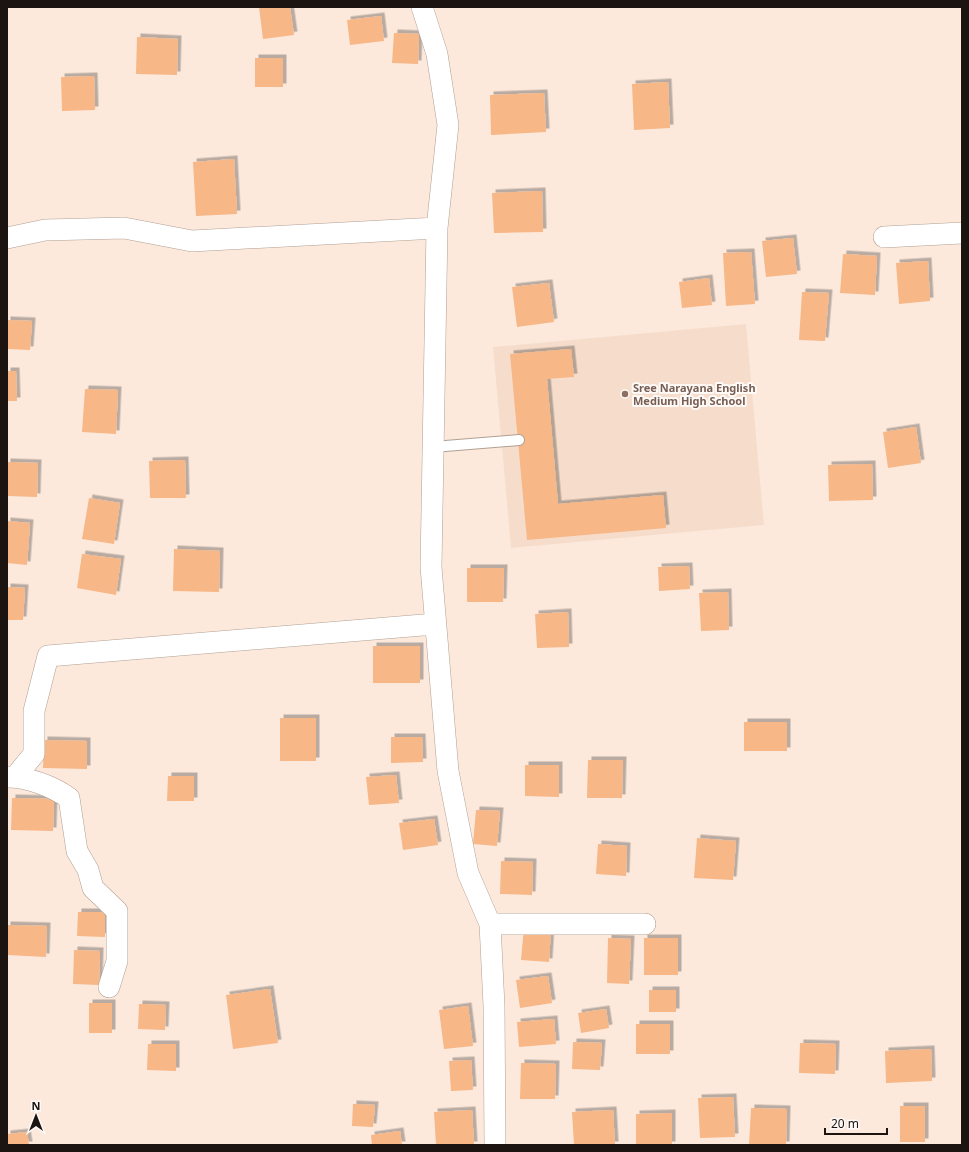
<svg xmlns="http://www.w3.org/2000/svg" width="969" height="1152" font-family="'Noto Sans',sans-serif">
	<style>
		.built { fill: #f6ddcb }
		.building { fill: #f7b787; filter: url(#shadow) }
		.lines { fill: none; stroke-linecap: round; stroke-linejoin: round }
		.lane-casing { stroke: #b1a094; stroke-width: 12 }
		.street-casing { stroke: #b1a094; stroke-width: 22 }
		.lane { stroke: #fff; stroke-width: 10 }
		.street { stroke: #fff; stroke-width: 21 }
		.education-dot { fill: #8d6e63; stroke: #fdfaf7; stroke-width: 1.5 }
		.labels { text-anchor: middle; stroke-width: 4; stroke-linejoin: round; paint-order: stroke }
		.education-label { font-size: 11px; font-weight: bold; fill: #785e54; stroke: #fdfaf7; text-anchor: start }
	</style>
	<defs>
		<filter id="shadow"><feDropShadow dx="3.5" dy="-3.5" stdDeviation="0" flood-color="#0004"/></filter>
	</defs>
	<rect width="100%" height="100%" fill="#fce9dc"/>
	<path class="built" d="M746 324 764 525 511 548 493 347Z"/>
	<path class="building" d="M259 7H290L294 35 263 39Z
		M381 16 384 41 350 45 347 20Z
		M394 33 419 34 418 64 392 63Z
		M137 37 178 39 177 75 136 74Z
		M255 58H283V87H255Z
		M94 76 95 110 62 111 61 77Z
		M668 82 670 128 634 130 632 84Z
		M544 93 546 132 491 135 490 95Z
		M234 159 237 214 196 216 193 162Z
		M542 191 543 232 494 233 492 193Z
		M793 238 797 274 766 277 762 241Z
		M751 252 755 304 726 306 723 253Z
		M843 254 877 256 875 295 840 293Z
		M928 261 930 301 899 304 896 263Z
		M709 278 712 305 682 308 679 282Z
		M549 283 554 322 517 327 512 287Z
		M802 292 829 293 825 341 799 340Z
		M7 320 32 321 30 350 7 349Z
		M571 349 574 377 547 379 558 504 663 495 666 528 527 540 510 354Z
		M7 371H16L17 401H7Z
		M85 389 118 390 116 434 82 432Z
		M916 427 921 463 888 468 883 432Z
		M185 460 186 498H150L149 461Z
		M7 462 38 463 37 497 7 496Z
		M872 464 873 500 829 501 828 465Z
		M89 498 120 503 114 544 82 539Z
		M7 521 30 523 27 565 7 563Z
		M174 549 220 551 219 592 173 591Z
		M82 554 121 559 116 595 77 588Z
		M689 566 690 589 659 591 658 567Z
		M467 568H504L503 602H467Z
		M7 587 25 588 23 620H7Z
		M728 592 729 630 701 631 699 593Z
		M568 612 569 647 537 648 535 614Z
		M373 646H420V683H373Z
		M280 718H316V761H280Z
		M744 722H787V751H744Z
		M391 737H422L423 762 391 763Z
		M44 740 87 741V769L43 768Z
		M588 760H623L622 798H587Z
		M525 765H559V797L525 796Z
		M396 775 399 803 369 805 366 777Z
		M168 776H194V801H167Z
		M12 798 54 799 53 831 11 830Z
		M476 810 500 811 497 846 473 844Z
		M434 819 438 845 403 850 399 823Z
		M697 838 736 841 733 880 694 878Z
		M598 844 627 846 626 876 596 874Z
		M501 861 533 862 532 895 500 894Z
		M78 912H105V937L77 936Z
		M7 925 47 926 46 957 7 955Z
		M524 927 551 929 549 962 521 960Z
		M608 938 631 939 629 984 607 983Z
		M644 938H678V975H644Z
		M74 950 100 951 99 985 73 984Z
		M548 976 552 1003 520 1008 516 980Z
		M270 989 278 1043 233 1049 226 995Z
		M649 990H676V1012H649Z
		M89 1003H112V1033H89Z
		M139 1004 166 1005 165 1030 138 1029Z
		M468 1006 473 1046 444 1049 439 1010Z
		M606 1009 609 1028 581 1033 578 1013Z
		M554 1019 556 1044 519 1047 517 1022Z
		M636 1024H670V1054H636Z
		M573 1042 602 1043 600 1070 572 1069Z
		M800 1043 836 1044 835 1074 799 1073Z
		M148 1044H176V1071L147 1070Z
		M931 1049 932 1081 886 1083 885 1051Z
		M471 1060 473 1090 451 1091 449 1061Z
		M521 1063 556 1064 555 1099H520Z
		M733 1097 735 1137 700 1138 698 1098Z
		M353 1104 375 1105 373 1127 352 1126Z
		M900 1106H925V1142H900Z
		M751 1108 787 1109 786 1145H749Z
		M472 1110 474 1145H436L434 1112Z
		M613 1110 615 1145H574L572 1112Z
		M672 1113V1145H636V1114Z
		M400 1131 402 1145H372L371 1135Z
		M27 1132 29 1145H7V1134Z"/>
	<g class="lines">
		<g class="lane-casing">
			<path id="lane" d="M433 447 519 440"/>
		</g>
		<g class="street-casing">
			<path id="street" d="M422 7 437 54 448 125 437 228 431 567 448 771 468 873 490 924 494 1006 495 1145
				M884 237 962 233
				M7 238 45 230 124 228 192 241 437 228
				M7 777C28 777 52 786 69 798L77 851 88 870 93 888 117 911V961L109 987
				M15 777 34 754V711L48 656 435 624
				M490 924H645"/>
		</g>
		<use href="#lane" class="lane"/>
		<use href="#street" class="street"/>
	</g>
	<circle class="education-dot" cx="625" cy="394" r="4"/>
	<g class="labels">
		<g class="education-label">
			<text x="633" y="392">Sree Narayana English<tspan x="633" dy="13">Medium High School</tspan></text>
		</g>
	</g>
	<rect width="969" height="1152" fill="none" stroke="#1b1410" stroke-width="16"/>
	<g transform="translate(36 1116)" stroke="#fdfaf7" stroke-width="3" paint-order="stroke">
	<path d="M0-3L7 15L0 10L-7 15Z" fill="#1b1410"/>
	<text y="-6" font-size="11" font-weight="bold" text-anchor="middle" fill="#1b1410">N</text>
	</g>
	<path d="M825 1128v6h62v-6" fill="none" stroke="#1b1410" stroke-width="2"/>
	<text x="831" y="1128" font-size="12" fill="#1b1410" stroke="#fdfaf7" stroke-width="3" paint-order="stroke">20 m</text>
</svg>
